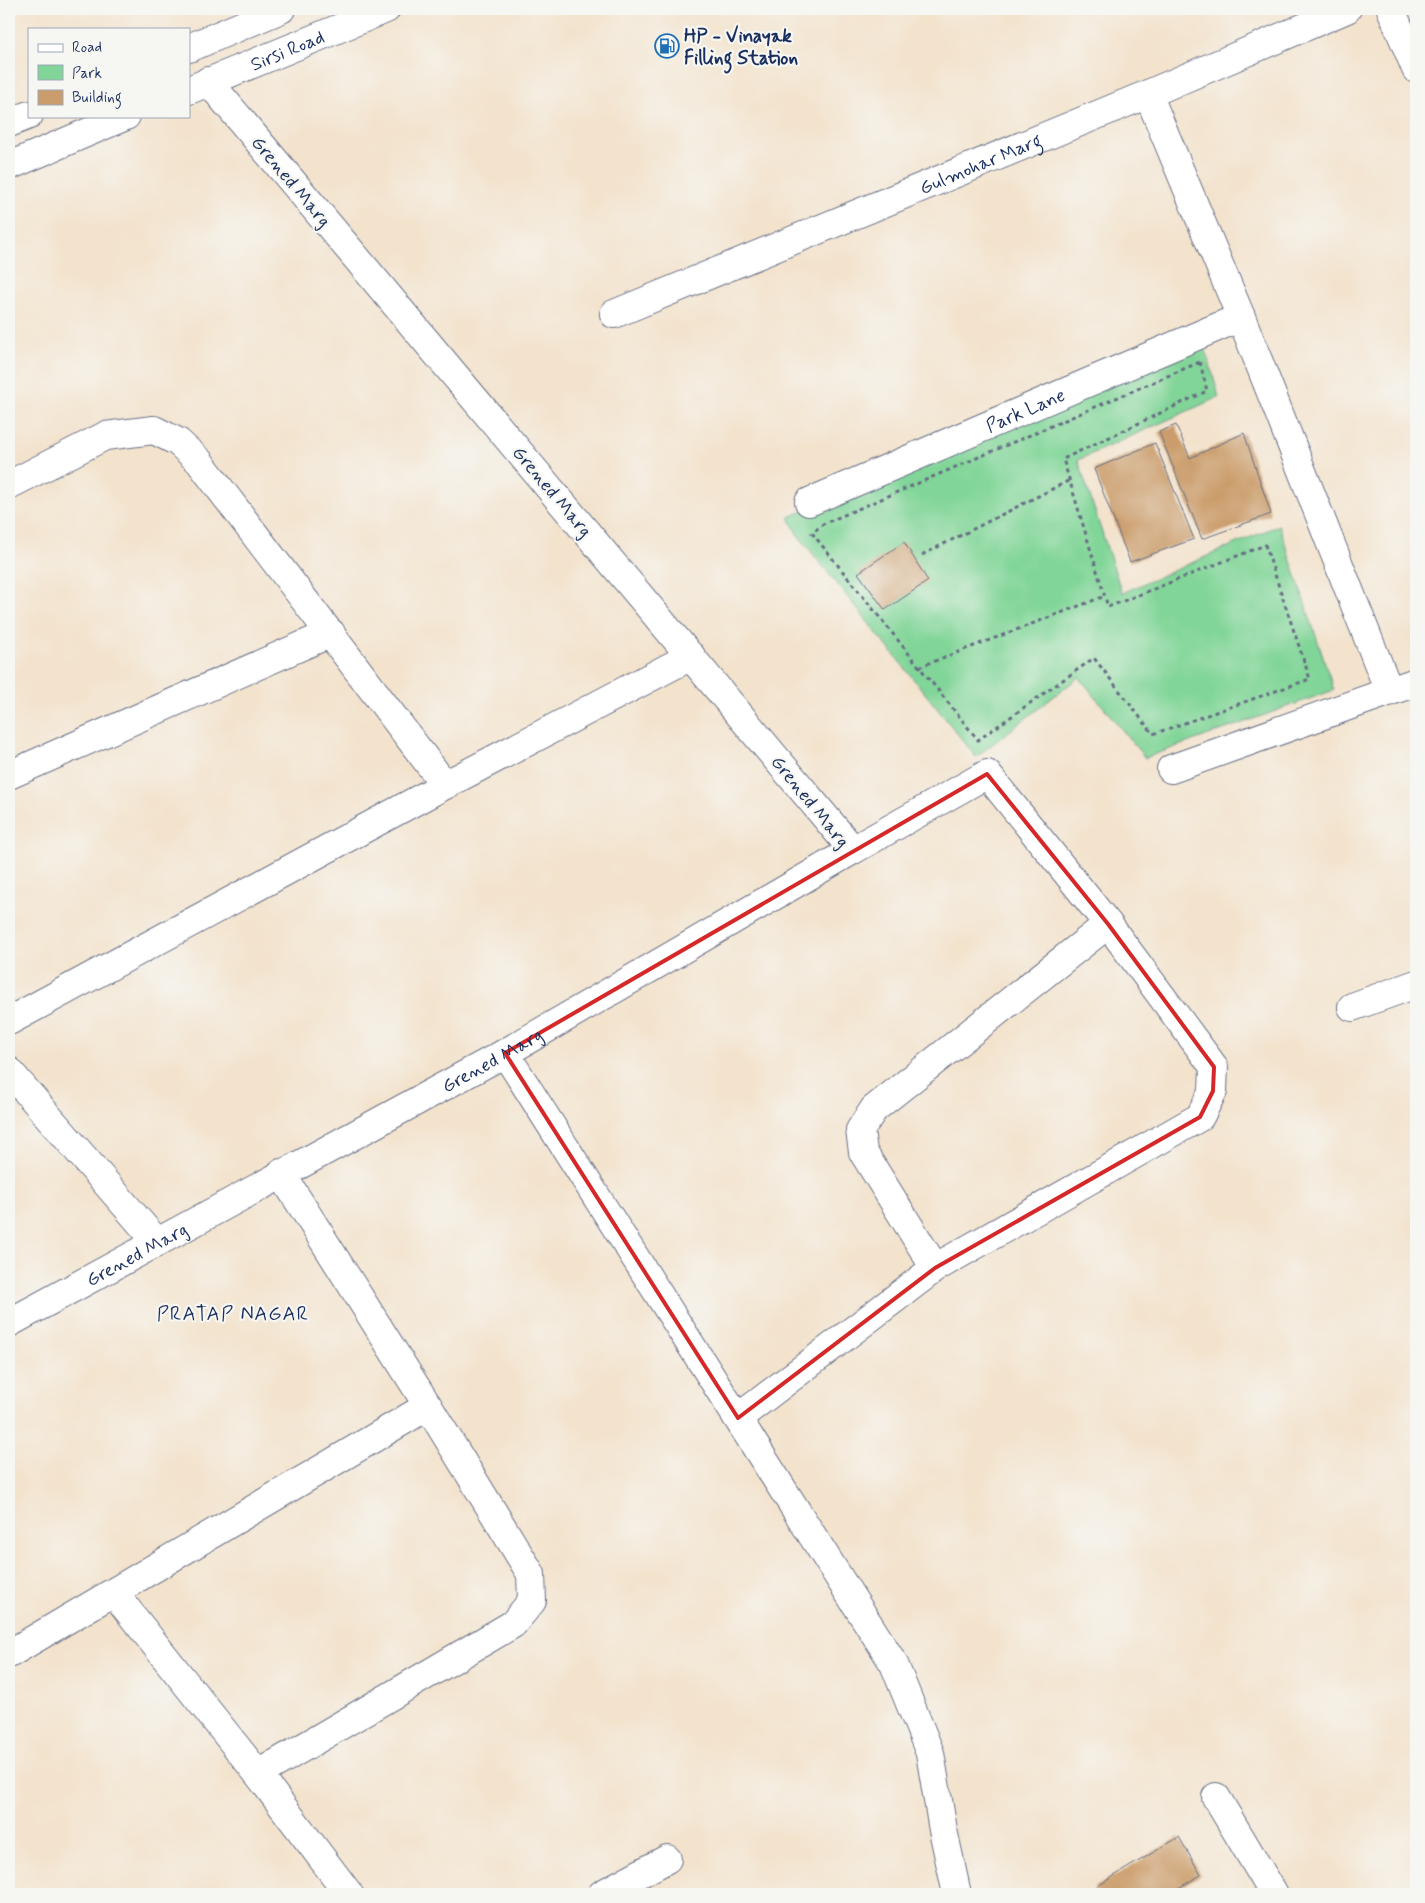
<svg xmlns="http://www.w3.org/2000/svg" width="1425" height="1903" font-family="Mynerve,sans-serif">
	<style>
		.green { fill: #81d598; stroke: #4e827b }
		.building { fill: #cb9d6c }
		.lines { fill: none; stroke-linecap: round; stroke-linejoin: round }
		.street-casing { stroke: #676e85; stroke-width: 30 }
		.secondary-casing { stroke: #676e85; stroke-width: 30 }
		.path { stroke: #676e85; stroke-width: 3; stroke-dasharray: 4 4; stroke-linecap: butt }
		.street { stroke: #fff; stroke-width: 28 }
		.secondary { stroke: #fff; stroke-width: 28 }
		.marked { fill: none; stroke: #d62828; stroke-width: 4; stroke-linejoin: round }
		.labels { text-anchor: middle; stroke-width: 4.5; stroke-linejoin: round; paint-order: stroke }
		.poi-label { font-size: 19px; font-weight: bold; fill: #1b2f5e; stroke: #f6f6f2; text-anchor: start }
		.street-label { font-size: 19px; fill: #1b2f5e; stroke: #f6f6f2 }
		.neighbourhood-label { font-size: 20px; letter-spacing: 1px; fill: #1b2f5e; stroke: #f6f6f2 }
	</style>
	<rect width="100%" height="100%" fill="#f6f6f2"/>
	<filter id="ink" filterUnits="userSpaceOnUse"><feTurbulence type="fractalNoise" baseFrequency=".02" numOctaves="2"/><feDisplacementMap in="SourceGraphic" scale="10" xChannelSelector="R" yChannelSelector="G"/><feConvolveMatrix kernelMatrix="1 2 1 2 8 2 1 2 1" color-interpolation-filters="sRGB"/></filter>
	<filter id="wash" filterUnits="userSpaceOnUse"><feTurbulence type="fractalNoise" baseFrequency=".0096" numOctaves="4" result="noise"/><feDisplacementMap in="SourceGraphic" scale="20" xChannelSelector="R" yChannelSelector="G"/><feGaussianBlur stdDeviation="1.12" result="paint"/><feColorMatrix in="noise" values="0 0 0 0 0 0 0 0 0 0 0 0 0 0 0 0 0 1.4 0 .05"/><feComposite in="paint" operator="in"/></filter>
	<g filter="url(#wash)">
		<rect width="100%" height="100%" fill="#f3e3cd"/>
		<path class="green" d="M1205 347 1219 397 1078 460 1122 593 1279 525 1334 690 1145 758 1079 677 976 757 797 534 789 517Z"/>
		<g id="blocks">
			<path class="building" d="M1176 425 1190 458 1244 433 1271 514 1202 539 1159 432Z
				M1155 443 1194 539 1130 562 1094 469Z
				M904 542 928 581 885 610 858 573Z
				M1179 1837 1201 1875 1168 1894H1098L1094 1888Z"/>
		</g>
	</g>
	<g filter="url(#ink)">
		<use href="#blocks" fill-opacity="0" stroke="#676e85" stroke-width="1"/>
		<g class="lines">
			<g class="street-casing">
				<g id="street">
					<path d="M1391 9 1416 69"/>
					<path d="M1148 94 1241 317 1389 691"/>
					<path id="s1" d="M614 314 1148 94 1347 9"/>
					<path d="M9 485 105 436 154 430 178 442 199 461 445 785"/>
					<path id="s2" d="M809 502 1241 317"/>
					<path d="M1171 769 1416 682"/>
					<path d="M9 775 331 633"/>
					<path d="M1352 1007 1416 984"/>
					<path d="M9 1021 445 785 691 656"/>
					<path d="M505 1053 894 1664 930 1753 943 1830 957 1894"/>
					<path d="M9 1071 157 1242"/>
					<path d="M935 1268 863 1152 860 1130 874 1109 1108 924"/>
					<path id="s3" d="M9 1323 505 1053 853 850 208 81"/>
					<path d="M738 1418 935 1268 1200 1117 1213 1091 1214 1067 1108 924 987 774 853 850"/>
					<path d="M114 1593 258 1774 349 1894"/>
					<path d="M9 1654 428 1406"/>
					<path d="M258 1774 513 1624 532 1601 531 1574 428 1406 281 1173"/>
					<path d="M1216 1797 1274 1894"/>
					<path d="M602 1894 667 1859"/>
				</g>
			</g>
			<g class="secondary-casing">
				<g id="secondary">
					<path d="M189 48 281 9"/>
					<path id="s4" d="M189 90 386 9"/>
					<path d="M9 123 29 115"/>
					<path d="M9 166 126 116"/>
				</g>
			</g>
			<path class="path" d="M1200 362 1207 391 1063 459 1108 607 1265 545 1310 679 1153 734 1094 658 978 740 812 533 823 524Z
				M922 555 1070 480
				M919 667 1105 596"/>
			<use href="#street" class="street"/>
			<use href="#secondary" class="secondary"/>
		</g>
	</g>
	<path class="marked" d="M987 774 1108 924 1214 1067 1213 1091 1200 1117 935 1268 738 1418 505 1053Z"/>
	<defs>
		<g id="fuel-ring" transform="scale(1.25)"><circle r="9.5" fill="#f6f6f2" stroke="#1f6fb2" stroke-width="1.5"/><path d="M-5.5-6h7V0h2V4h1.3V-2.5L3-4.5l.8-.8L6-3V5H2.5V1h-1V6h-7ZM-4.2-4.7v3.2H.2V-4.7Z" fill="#1f6fb2"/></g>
	</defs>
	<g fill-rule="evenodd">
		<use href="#fuel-ring" x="667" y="46"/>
	</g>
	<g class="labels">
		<g class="poi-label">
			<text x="684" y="42">HP - Vinayak<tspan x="684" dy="22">Filling Station</tspan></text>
		</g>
		<g class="street-label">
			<text dy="7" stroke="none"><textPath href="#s4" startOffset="106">Sirsi Road</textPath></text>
			<text dy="7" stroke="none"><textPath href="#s1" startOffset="396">Gulmohar Marg</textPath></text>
			<text transform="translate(292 181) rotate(50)" y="7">Grened Marg</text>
			<text dy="7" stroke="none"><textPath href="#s2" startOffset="235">Park Lane</textPath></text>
			<text transform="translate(553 491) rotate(50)" y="7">Grened Marg</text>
			<text transform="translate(811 801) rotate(51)" y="7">Grened Marg</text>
			<text dy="7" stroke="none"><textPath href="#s3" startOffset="550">Grened Marg</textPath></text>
			<text dy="7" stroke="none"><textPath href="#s3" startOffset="145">Grened Marg</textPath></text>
		</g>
		<g class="neighbourhood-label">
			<text x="233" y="1320">PRATAP NAGAR</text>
		</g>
	</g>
	<rect width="1425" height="1903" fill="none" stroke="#f6f6f2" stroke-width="30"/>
	<rect x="28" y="28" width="162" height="90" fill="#f6f6f2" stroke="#9ea6b7"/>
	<rect x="38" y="44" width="25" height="8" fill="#ffffff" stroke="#9ea6b7"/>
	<text x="72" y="52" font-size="15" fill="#1b2f5e">Road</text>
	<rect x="38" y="65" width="25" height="15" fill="#81d598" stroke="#9ea6b7"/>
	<text x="72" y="78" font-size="15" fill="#1b2f5e">Park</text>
	<rect x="38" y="90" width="25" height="15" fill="#cb9d6c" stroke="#9ea6b7"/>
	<text x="72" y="102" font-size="15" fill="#1b2f5e">Building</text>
</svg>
